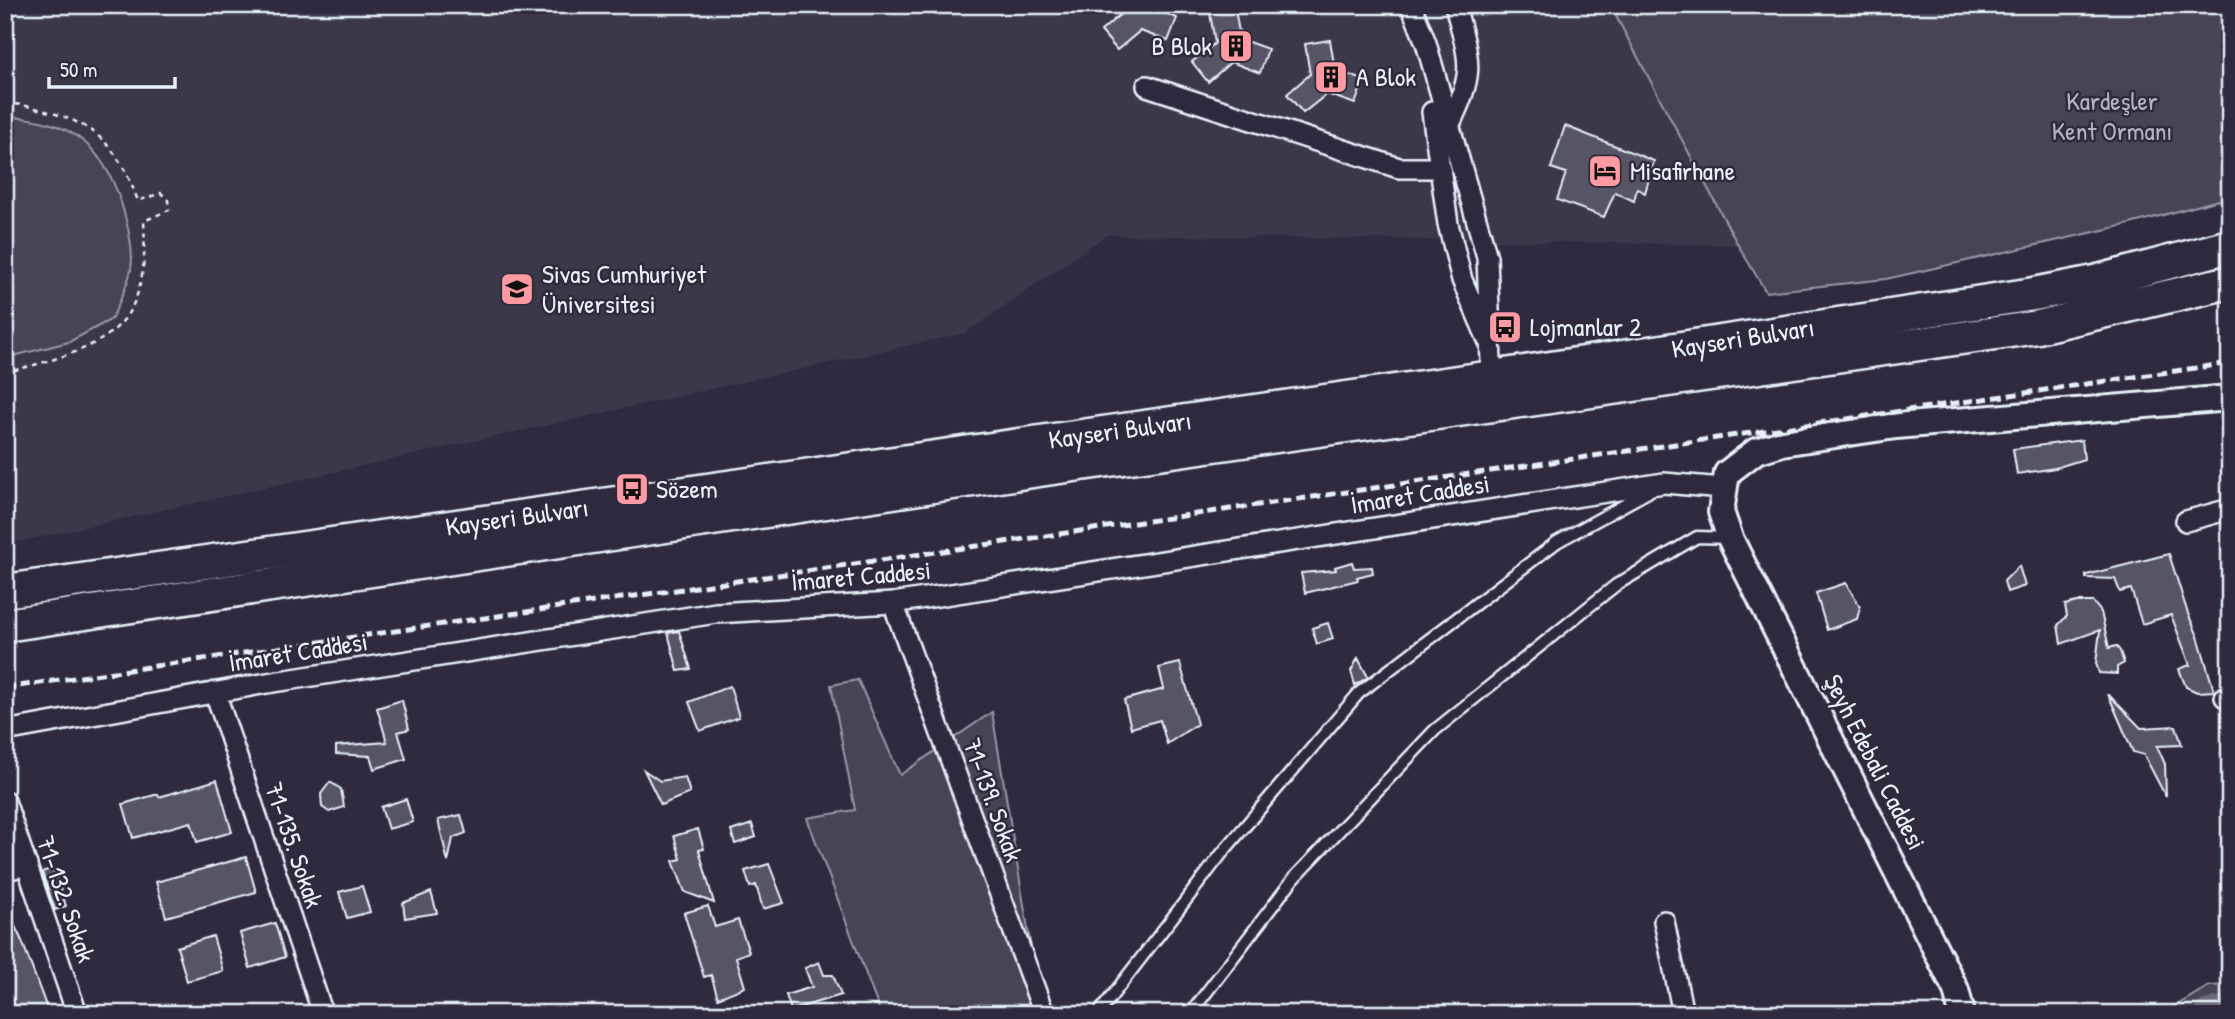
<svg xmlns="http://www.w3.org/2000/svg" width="2235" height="1019" font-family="'Patrick Hand',sans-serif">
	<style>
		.built { fill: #3b3749 }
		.green { fill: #464455; stroke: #979aa6; stroke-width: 2 }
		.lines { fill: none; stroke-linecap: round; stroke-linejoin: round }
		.river { stroke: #696978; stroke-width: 30 }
		.building { fill: #575565; stroke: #e8f1f8; stroke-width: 2 }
		.service-casing { stroke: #e8f1f8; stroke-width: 15 }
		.minor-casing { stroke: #e8f1f8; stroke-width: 24 }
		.tertiary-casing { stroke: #e8f1f8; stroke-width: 30 }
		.trunk-casing { stroke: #e8f1f8; stroke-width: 37 }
		.path { stroke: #e8f1f8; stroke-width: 2.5; stroke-dasharray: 5 5; stroke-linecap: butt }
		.service { stroke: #2f2a3d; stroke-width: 10 }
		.minor { stroke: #2f2a3d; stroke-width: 19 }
		.tertiary { stroke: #2f2a3d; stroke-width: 24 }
		.trunk { stroke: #2f2a3d; stroke-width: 32 }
		.rail { stroke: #e8f1f8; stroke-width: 5; stroke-dasharray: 10 5; stroke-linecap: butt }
		.labels { text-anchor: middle; stroke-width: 5; stroke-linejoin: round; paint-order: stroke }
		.poi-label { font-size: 26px; fill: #e8f1f8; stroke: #2f2a3d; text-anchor: start }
		.park-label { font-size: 26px; fill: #afb4bf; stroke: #2f2a3d }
		.street-label { font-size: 26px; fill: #e8f1f8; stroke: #2f2a3d }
	</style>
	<rect width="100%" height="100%" fill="#2f2a3d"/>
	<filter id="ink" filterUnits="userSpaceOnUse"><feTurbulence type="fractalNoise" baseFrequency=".0143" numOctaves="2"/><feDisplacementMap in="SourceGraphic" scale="14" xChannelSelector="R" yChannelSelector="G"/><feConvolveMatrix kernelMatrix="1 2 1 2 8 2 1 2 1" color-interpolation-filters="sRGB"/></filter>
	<g filter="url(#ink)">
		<path class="built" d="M5 5H1610L1738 245 1107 235 966 333 5 545Z"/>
		<path class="green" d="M1610 5H2230V197L2130 224 1886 279 1766 292 1738 245Z
			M5 117C75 118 108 151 125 216 129 231 134 253 131 269 128 286 118 304 112 319L69 342 5 358Z
			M858 680 900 775 992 712 1042 1014H881L807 818 855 810 831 685Z
			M2230 985V1014H2162L2209 986Z"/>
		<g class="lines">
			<path class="river" d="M2209 1014 2230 1009"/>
		</g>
		<path class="building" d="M1123 5H1148L1177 18 1168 41 1140 31 1117 50 1101 31 1124 11Z
			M1235 9 1240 39 1268 49 1260 73 1231 62 1208 82 1192 62 1215 43 1210 13Z
			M1330 40 1335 70 1364 80 1355 104 1327 94 1303 113 1287 94 1310 74 1305 44Z
			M1565 126 1654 161 1645 193 1637 188 1634 201 1615 192 1604 217 1557 200 1566 173 1551 168Z
			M2082 440 2084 459 2055 468 2017 474 2013 449Z
			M2169 554 2188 614 2198 636 2214 691 2197 692 2186 687 2179 669 2190 665 2171 615 2142 624 2131 589 2120 592 2115 579 2086 578V575Z
			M1352 562 1354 568 1372 567 1373 573 1357 577 1358 580 1305 593 1301 573 1336 570 1335 567Z
			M2019 566 2025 586 2007 592 2004 581Z
			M1846 583 1860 607 1857 619 1827 630 1816 593Z
			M2077 602H2093L2101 612 2109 648 2116 646 2120 651 2124 663 2117 667V674L2099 673 2096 663 2100 630 2061 644 2058 625 2067 616 2065 605Z
			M1328 623 1333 639 1317 644 1312 628Z
			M679 631 691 669 678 671 668 633Z
			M1358 658 1368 677 1355 685 1351 671Z
			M1180 663 1197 724 1167 744 1160 720 1131 728 1124 700 1164 689 1159 668Z
			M730 686 739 717 700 731 689 702Z
			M2108 694 2141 728 2176 726 2182 745 2157 746 2165 764 2166 797 2144 755 2133 752Z
			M402 700 409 729 398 732 406 759 374 769 370 756 336 754V746L387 742 377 708Z
			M644 770 660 781 685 777 690 793 661 805Z
			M217 780 232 832 197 842 191 822 133 838 123 804 158 794 159 797Z
			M330 782 341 789 344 807 329 812 322 807 321 794Z
			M406 799 413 822 388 829 381 807Z
			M461 815 466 833 453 838 448 862 438 820Z
			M752 824 756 837 735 844 731 831Z
			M698 829 704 849 699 850 714 903 685 892 673 861 681 859 674 836Z
			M246 857 256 892 166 917 156 882Z
			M769 864 784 903 763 909 756 885 750 887 745 871Z
			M53 868 66 906 55 910 42 872Z
			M362 886 370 912 347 918 339 892Z
			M431 892 437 913 405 918 403 903Z
			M5 905 22 941 49 1014H11L5 997Z
			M708 906 715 927 738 920 749 952 736 957 745 987 718 998 711 975 704 977 684 913Z
			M275 923 285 957 250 968 240 933Z
			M213 936 223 971 187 981 177 947Z
			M819 962 824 975H833L841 995 791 1010 786 995 812 987 805 968Z"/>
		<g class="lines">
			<g class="service-casing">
				<path id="service" d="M1098 1014 1223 852 1359 693 1557 542 1648 492
					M1190 1014 1294 878 1435 730 1616 585 1697 537 1730 538"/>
			</g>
			<g class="minor-casing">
				<path id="minor" d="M1411 5 1426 43 1487 257 1492 388
					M1147 86 1399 168H1441
					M1432 112 1448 224 1462 280 1488 340
					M1449 126C1476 70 1470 63 1455 5
					M2186 521 2230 509
					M893 603 1044 1014
					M215 692 323 1014
					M2225 697 2230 696
					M5 731 267 683 716 613 893 603 1664 483 1723 488
					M5 801 77 1014
					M5 870 27 865
					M1664 921 1683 1014"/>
			</g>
			<g class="tertiary-casing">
				<path id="tertiary" d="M1962 1014 1956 990 1730 538 1721 512 1727 473 1756 451 1782 443 1896 426 2230 398"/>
			</g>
			<g class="trunk-casing">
				<path id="trunk" d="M5 591 1492 377 2034 294 2095 282 2230 246
					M5 625 1046 469 2038 327 2230 282"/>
			</g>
			<path class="path" d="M5 104C20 103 35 108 49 112 100 126 120 152 138 201L161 193 168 200 169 210 144 221C150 337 103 346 5 373"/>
			<use href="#service" class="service"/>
			<use href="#minor" class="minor"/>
			<use href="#tertiary" class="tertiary"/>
			<use href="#trunk" class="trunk"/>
			<path class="rail" d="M5 688 2230 363"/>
		</g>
	</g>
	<defs>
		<g id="building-square" transform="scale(1.75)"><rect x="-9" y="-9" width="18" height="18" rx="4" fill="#ff9aa2" stroke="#2f2a3d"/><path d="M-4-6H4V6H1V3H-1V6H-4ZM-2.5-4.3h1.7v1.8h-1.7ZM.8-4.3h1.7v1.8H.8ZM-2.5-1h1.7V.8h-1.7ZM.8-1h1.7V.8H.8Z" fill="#111"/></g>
		<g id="hotel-square" transform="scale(1.75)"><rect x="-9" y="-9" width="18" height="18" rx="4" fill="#ff9aa2" stroke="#2f2a3d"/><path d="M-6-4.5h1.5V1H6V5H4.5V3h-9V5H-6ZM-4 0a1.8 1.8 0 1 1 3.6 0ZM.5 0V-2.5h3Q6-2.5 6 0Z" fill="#111"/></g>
		<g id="university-square" transform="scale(1.75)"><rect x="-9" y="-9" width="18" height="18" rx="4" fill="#ff9aa2" stroke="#2f2a3d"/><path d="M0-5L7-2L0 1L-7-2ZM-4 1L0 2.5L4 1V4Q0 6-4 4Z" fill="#111"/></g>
		<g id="bus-square" transform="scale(1.75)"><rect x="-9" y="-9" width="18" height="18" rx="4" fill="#ff9aa2" stroke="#2f2a3d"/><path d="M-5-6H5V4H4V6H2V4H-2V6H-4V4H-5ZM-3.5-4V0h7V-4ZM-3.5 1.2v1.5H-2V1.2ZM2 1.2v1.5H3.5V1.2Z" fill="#111"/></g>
	</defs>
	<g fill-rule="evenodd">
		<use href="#building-square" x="1236" y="46"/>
		<use href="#building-square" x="1331" y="77"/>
		<use href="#hotel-square" x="1605" y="171"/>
		<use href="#university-square" x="517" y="289"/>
		<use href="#bus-square" x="1505" y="327"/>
		<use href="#bus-square" x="632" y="489"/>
	</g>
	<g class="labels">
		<g class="poi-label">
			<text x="1212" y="55" text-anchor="end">B Blok</text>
			<text x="1356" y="86">A Blok</text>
			<text x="1630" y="180">Misafirhane</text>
			<text x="542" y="283">Sivas Cumhuriyet<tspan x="542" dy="30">Üniversitesi</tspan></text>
			<text x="1530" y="336">Lojmanlar 2</text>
			<text x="656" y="498">Sözem</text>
		</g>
		<g class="park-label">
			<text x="2112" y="110">Kardeşler<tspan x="2112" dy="30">Kent Ormanı</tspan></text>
		</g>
		<g class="street-label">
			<text transform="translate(1743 338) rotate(-9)" y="9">Kayseri Bulvarı</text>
			<text transform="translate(1120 430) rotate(-8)" y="9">Kayseri Bulvarı</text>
			<text transform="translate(1420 494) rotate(-9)" y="9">İmaret Caddesi</text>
			<text transform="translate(517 517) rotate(-8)" y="9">Kayseri Bulvarı</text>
			<text transform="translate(861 576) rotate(-5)" y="9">İmaret Caddesi</text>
			<text transform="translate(298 652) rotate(-9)" y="9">İmaret Caddesi</text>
			<text transform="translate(1875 762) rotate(63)" y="9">Şeyh Edebali Caddesi</text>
			<text transform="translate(993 800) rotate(70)" y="9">71-139. Sokak</text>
			<text transform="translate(294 845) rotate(71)" y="9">71-135. Sokak</text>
			<text transform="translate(66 899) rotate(71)" y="9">71-132. Sokak</text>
		</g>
	</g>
	<rect width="2235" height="1019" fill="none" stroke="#2f2a3d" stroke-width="28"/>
	<rect x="14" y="14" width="2207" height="991" fill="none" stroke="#e8f1f8" stroke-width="2.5" filter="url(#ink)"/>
	<path d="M49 77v10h126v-10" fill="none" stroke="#e8f1f8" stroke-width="3.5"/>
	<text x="60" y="77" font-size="21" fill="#e8f1f8" stroke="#2f2a3d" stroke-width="5" paint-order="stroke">50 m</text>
</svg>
